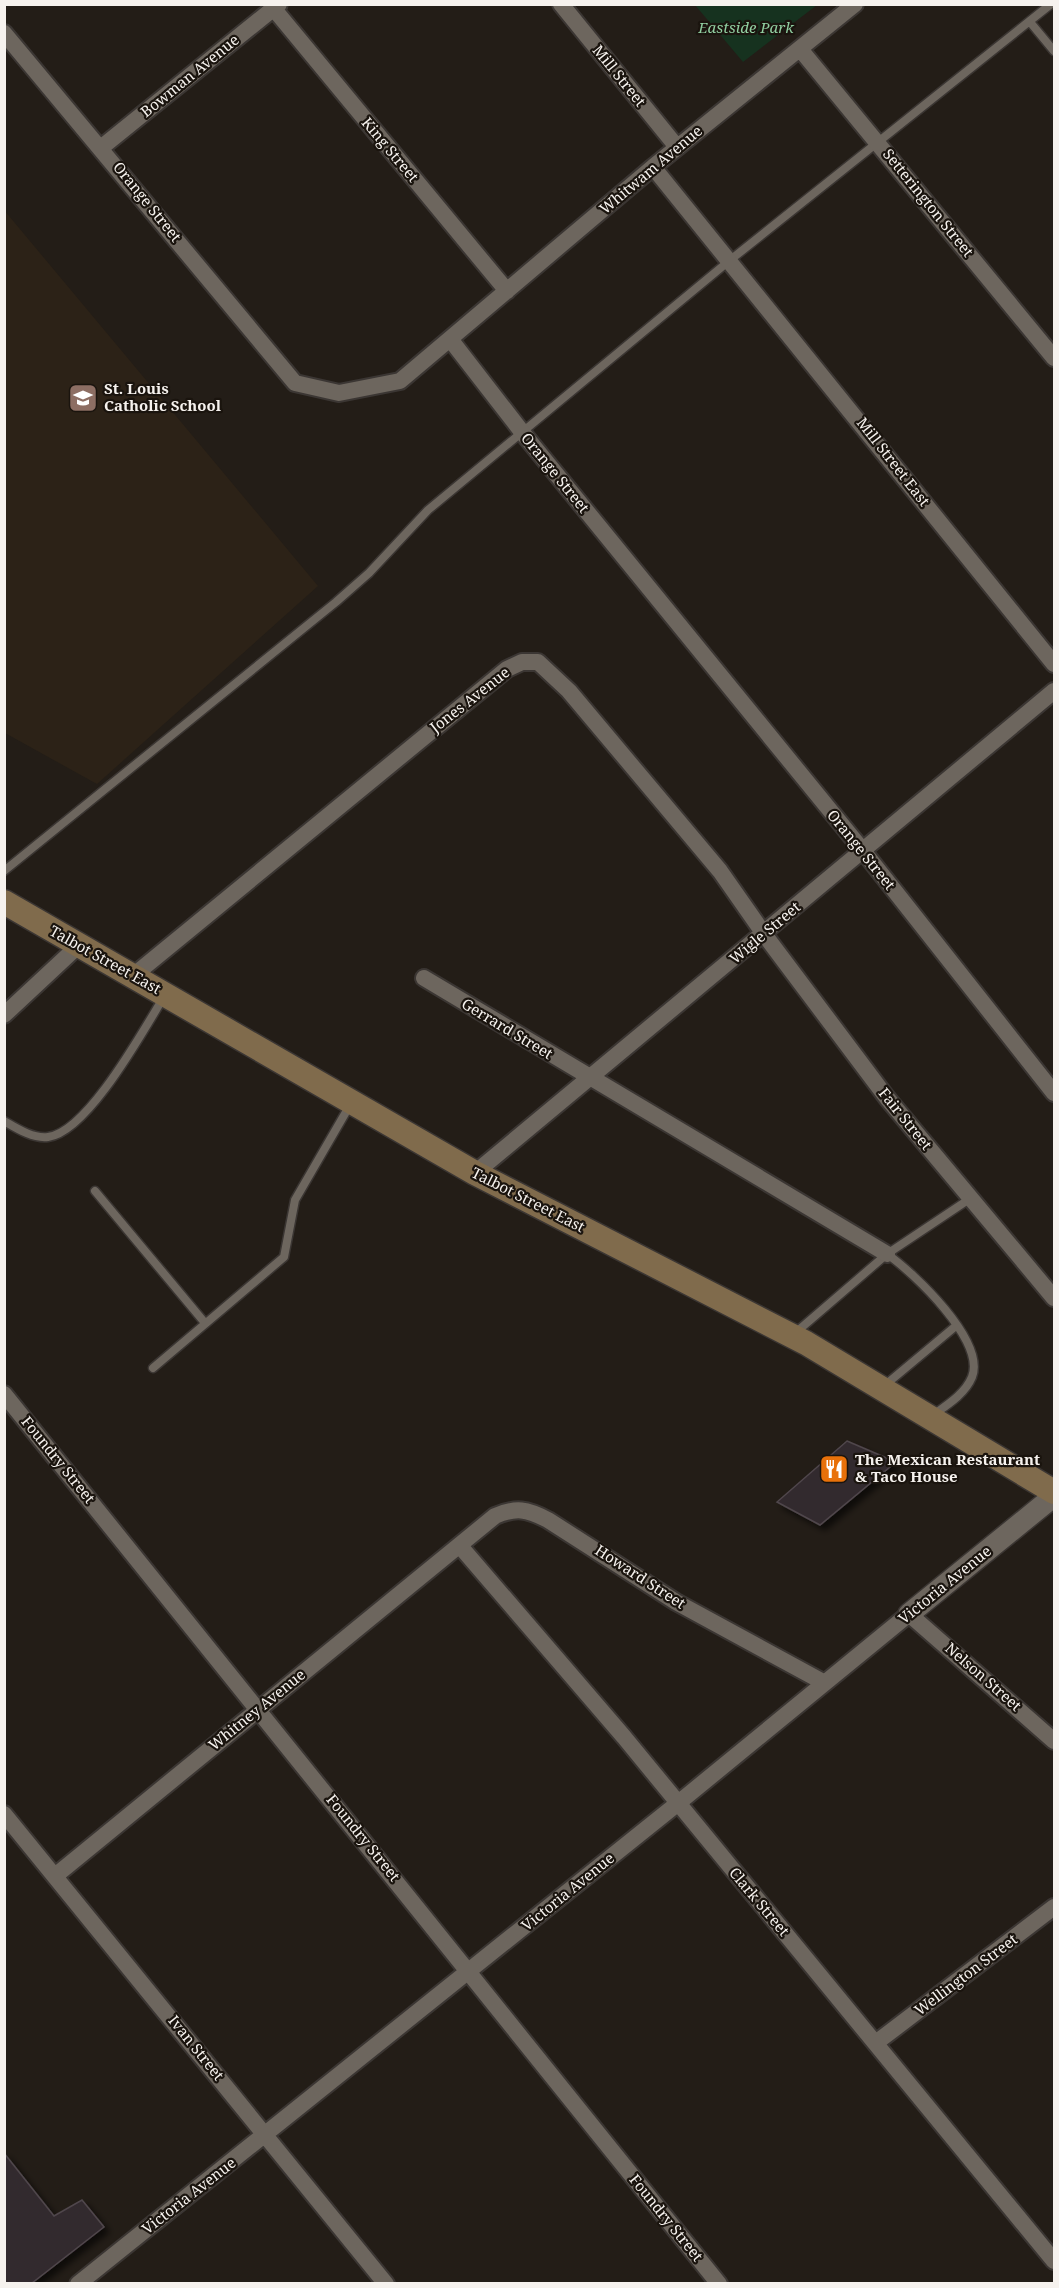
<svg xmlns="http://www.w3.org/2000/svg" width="1059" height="2288" font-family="'Noto Serif',serif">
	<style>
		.built { fill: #2c2217 }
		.green { fill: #16321f }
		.building { fill: #332a2f; stroke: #50474c; stroke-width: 1.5; filter: url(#shadow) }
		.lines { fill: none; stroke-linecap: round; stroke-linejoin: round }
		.service-casing { stroke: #3b3633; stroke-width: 11 }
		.minor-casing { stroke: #3b3633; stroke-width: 20 }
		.tertiary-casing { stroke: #3b3633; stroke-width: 24 }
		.secondary-casing { stroke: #3b3633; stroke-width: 27 }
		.service { stroke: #6d665e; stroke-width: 8 }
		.minor { stroke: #6d665e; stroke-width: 16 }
		.tertiary { stroke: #6d665e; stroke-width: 21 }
		.secondary { stroke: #806b4c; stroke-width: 24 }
		.labels { text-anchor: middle; stroke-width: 4.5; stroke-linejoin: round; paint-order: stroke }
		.park-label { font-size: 15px; font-style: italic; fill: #91cfa1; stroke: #1a140e }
		.street-label { font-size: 15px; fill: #f6f2ee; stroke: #1a140e }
		.poi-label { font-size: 15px; font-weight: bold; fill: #f6f2ee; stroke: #1a140e; text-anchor: start }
	</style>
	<defs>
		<filter id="shadow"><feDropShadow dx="5" dy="5" stdDeviation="3" flood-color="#0009"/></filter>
	</defs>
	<rect width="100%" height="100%" fill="#231d17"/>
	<path class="built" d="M4 210 318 586 97 784 5 733Z"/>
	<path class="green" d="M695 5H817L743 62Z"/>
	<path class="building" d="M847 1441 896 1462 820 1525 777 1502Z
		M4 2153 54 2216 82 2200 104 2227 32 2283H4Z"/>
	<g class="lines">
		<g class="service-casing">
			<path id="service" d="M1030 22 1054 51
				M4 871 336 602 369 573 428 510 729 261 1051 4
				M4 1121C16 1128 33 1139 48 1137 88 1132 144 1029 165 995
				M95 1191 205 1323
				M887 1254C914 1273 986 1341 972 1377 965 1394 947 1405 933 1415
				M794 1334 887 1254 971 1198
				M153 1368 284 1257 295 1200 350 1105
				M884 1386 957 1325"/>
		</g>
		<g class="minor-casing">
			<path id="minor" d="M561 4 677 147
				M274 9 507 291
				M4 33 295 383 339 393 400 381 653 167 855 4
				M800 49 1054 358
				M102 147 279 4
				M653 167 1054 664
				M450 339 522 432 864 852 1054 1093
				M133 976 507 669 522 662H538L569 691 720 871 764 934 887 1098 1054 1298
				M424 978 887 1254
				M4 1015 78 946
				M475 1173 1054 691
				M4 1394 719 2284
				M460 1546 624 1737 1054 2261
				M4 1814 386 2284
				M55 1876 495 1516C516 1507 527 1509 548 1520L676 1602 823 1682
				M877 2042 1054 1907
				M78 2284 677 1804 909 1614 1054 1741"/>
		</g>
		<g class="tertiary-casing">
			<path id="tertiary" d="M909 1614 1054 1496"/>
		</g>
		<g class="secondary-casing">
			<path id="secondary" d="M4 902 475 1173 806 1343 1054 1492"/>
		</g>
		<use href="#service" class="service"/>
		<use href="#minor" class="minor"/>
		<use href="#tertiary" class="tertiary"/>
		<use href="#secondary" class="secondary"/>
	</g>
	<defs>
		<g id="school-square" transform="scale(1.5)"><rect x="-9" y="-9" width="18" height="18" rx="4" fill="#8d6e63" stroke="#1a140e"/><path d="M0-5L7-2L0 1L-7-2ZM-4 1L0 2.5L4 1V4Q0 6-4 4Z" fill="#fff"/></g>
		<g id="restaurant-square" transform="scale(1.5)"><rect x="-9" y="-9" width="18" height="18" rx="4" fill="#e8710a" stroke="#1a140e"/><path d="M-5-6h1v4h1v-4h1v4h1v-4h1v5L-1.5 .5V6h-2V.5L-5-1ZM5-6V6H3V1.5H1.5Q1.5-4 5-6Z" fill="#fff"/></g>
	</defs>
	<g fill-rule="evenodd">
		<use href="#school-square" x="83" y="398"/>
		<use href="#restaurant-square" x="834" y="1469"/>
	</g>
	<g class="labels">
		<g class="park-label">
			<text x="746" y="33">Eastside Park</text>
		</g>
		<g class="street-label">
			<text transform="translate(190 76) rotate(-39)" y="5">Bowman Avenue</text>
			<text transform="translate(619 76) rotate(51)" y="5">Mill Street</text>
			<text transform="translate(390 150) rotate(50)" y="5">King Street</text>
			<text transform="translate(651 170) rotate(-40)" y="5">Whitwam Avenue</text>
			<text transform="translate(147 202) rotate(51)" y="5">Orange Street</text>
			<text transform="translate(928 203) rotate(51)" y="5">Setterington Street</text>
			<text transform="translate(893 462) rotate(52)" y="5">Mill Street East</text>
			<text transform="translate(555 473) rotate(51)" y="5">Orange Street</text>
			<text transform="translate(470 700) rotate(-38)" y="5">Jones Avenue</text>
			<text transform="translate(861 850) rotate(51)" y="5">Orange Street</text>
			<text transform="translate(765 933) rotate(-40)" y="5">Wigle Street</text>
			<text transform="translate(105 960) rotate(29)" y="5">Talbot Street East</text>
			<text transform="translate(507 1029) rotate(31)" y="5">Gerrard Street</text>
			<text transform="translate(905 1119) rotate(51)" y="5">Fair Street</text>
			<text transform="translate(528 1200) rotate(27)" y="5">Talbot Street East</text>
			<text transform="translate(58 1460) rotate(51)" y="5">Foundry Street</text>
			<text transform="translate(640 1577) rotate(33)" y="5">Howard Street</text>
			<text transform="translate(945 1585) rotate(-39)" y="5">Victoria Avenue</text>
			<text transform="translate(983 1677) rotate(41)" y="5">Nelson Street</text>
			<text transform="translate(257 1710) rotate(-39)" y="5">Whitney Avenue</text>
			<text transform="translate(363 1838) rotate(51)" y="5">Foundry Street</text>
			<text transform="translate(568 1892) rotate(-39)" y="5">Victoria Avenue</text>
			<text transform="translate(759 1902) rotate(50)" y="5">Clark Street</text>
			<text transform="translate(966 1975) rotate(-37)" y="5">Wellington Street</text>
			<text transform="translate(196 2048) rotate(51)" y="5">Ivan Street</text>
			<text transform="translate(189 2196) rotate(-38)" y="5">Victoria Avenue</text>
			<text transform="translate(666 2218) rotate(51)" y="5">Foundry Street</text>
		</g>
		<g class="poi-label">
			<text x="104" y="394">St. Louis<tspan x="104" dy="17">Catholic School</tspan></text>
			<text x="855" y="1465">The Mexican Restaurant<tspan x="855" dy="17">&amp; Taco House</tspan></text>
		</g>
	</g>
	<rect width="1059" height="2288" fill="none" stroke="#f6f2ee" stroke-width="12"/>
</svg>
